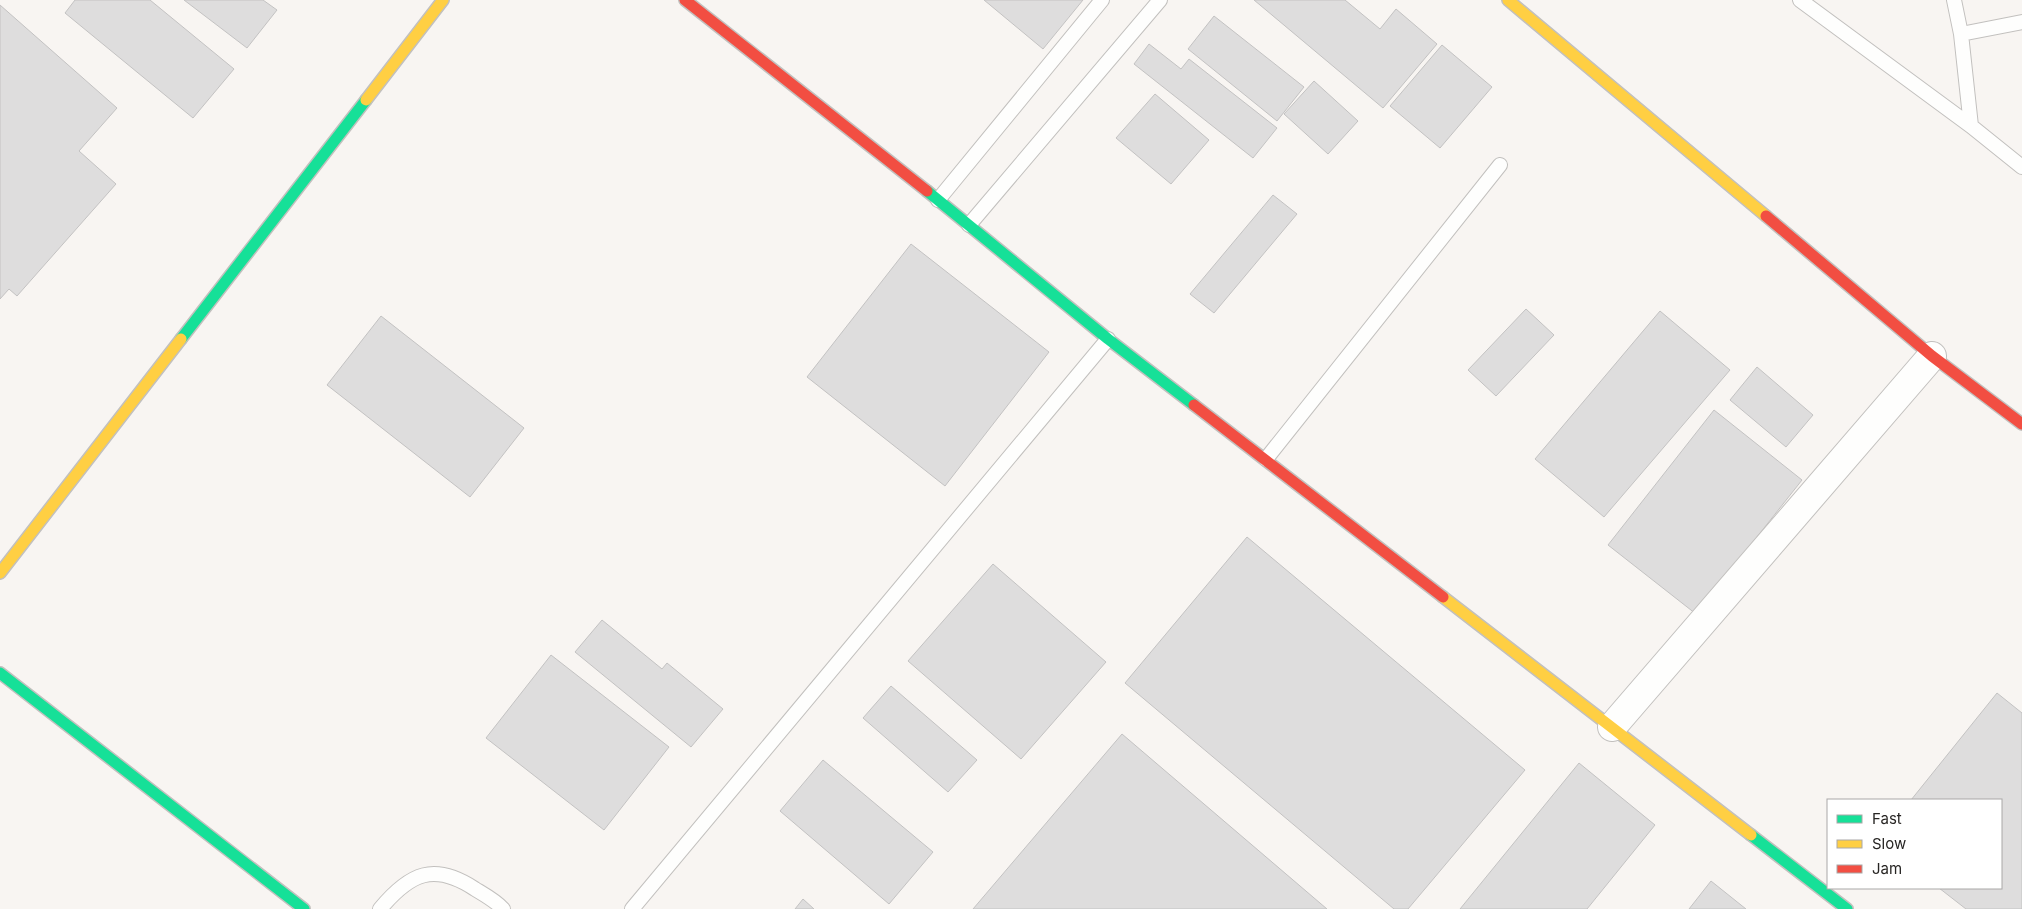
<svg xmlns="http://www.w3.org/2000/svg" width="2022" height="909" font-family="Inter,sans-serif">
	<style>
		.building { fill: #dedddd; stroke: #c3c2c2 }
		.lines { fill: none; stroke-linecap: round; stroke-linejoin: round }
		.lane-casing { stroke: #c2c0be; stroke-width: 16 }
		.street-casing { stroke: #c2c0be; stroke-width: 30 }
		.fast-casing { stroke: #c2c0be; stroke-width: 14 }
		.slow-casing { stroke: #c2c0be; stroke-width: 14 }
		.jam-casing { stroke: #c2c0be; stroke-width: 14 }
		.lane { stroke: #fefefd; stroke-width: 14 }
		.street { stroke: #fefefd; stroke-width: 28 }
		.fast { stroke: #16e098; stroke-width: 11 }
		.slow { stroke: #ffcf43; stroke-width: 11 }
		.jam { stroke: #f24e42; stroke-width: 11 }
	</style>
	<rect width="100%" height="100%" fill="#f8f5f2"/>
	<path class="building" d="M75 0H150L234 69 193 118 65 13Z
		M184 0H263L277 10 247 48Z
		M984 0H1083L1043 49Z
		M1254 0H1345L1380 29 1396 9 1437 44 1383 108Z
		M0 5 117 108 79 151 116 184 17 296 9 289 0 299Z
		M1214 16 1304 87 1277 121 1188 49Z
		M1149 44 1181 69 1189 59 1277 128 1253 158 1134 64Z
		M1442 45 1492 87 1440 148 1390 106Z
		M1314 81 1358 121 1328 154 1284 114Z
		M1155 94 1209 140 1171 184 1116 138Z
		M1273 195 1297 214 1214 313 1190 294Z
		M911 244 1049 352 945 486 807 377Z
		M1526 309 1554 335 1496 396 1468 370Z
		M1660 311 1730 370 1604 517 1535 459Z
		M381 316 524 428 470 497 327 385Z
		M1757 367 1813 415 1786 447 1730 400Z
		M1714 410 1802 480 1696 614 1608 545Z
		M1247 537 1525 770 1408 909H1394L1125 683Z
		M993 564 1106 662 1021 759 908 661Z
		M602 620 662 669 667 663 723 709 691 747 575 652Z
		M551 655 669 747 604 830 486 738Z
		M891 686 977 760 948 792 863 718Z
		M1997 693 2022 713V909H1966L1939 888H2001V800H1911Z
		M1122 734 1327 909H973Z
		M823 760 933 852 889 904 780 811Z
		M1579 763 1655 825 1587 909H1460Z
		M1711 881 1746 909H1689Z
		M803 899 814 909H795Z"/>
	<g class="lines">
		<g class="lane-casing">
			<path id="lane" d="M1800 0 1971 126 2022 167
				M1954 0 1961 34 1971 126
				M1961 34 2022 22
				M938 200 1102 0
				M969 225 1160 0
				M1266 459 1500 165
				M380 909C410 873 434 862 475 889 485 895 496 901 503 909
				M632 909 1108 339"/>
		</g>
		<g class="street-casing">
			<path id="street" d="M1612 727 1932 356"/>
		</g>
		<g class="fast-casing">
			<path id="fast" d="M927 191 1108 339 1194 405
				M181 339 366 100
				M0 673 304 909
				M1751 835 1847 909"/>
		</g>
		<g class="slow-casing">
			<path id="slow" d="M1508 0 1766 216
				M366 100 443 0
				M0 573 181 339
				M1443 597 1751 835"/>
		</g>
		<g class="jam-casing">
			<path id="jam" d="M685 0 927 191
				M1766 216 1932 356 2022 424
				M1194 405 1443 597"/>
		</g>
		<use href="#lane" class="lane"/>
		<use href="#street" class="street"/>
		<use href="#fast" class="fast"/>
		<use href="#slow" class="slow"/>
		<use href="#jam" class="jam"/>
	</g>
	<rect x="1827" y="799" width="175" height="90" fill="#ffffff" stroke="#a9a8a7"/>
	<rect x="1837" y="815" width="25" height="8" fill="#16e098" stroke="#a9a8a7"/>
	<text x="1872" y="824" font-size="15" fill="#272523">Fast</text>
	<rect x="1837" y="840" width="25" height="8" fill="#ffcf43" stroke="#a9a8a7"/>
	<text x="1872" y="849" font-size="15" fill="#272523">Slow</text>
	<rect x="1837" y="865" width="25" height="8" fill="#f24e42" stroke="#a9a8a7"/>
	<text x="1872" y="874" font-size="15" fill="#272523">Jam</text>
</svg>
